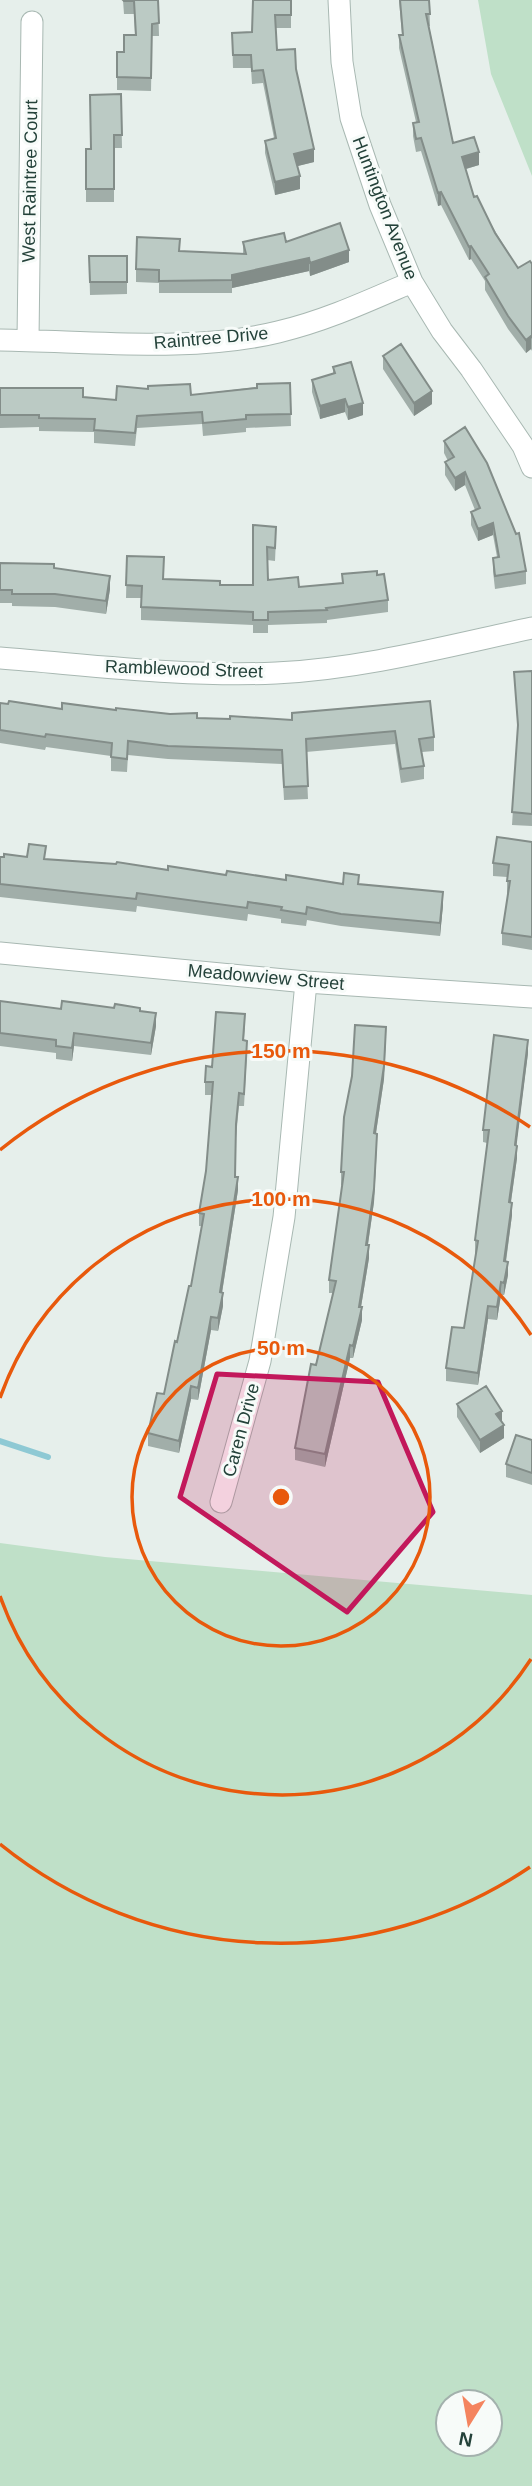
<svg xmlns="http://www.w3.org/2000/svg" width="532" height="2486" font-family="Helvetica,sans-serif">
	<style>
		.green { fill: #bfe0c8; fill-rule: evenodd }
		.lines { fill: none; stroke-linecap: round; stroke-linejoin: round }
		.stream { stroke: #8ec9d4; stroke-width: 6 }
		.street-casing { stroke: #a8b8b2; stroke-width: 23 }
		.street { stroke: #fff; stroke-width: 21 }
		.wall { fill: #a1aea9 }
		.shaded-wall { fill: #838d89 }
		.building { fill: #bbcac4; stroke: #838d89; stroke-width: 2 }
		.marked { fill: #c2185b; fill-opacity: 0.2; stroke: #c2185b; stroke-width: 5; stroke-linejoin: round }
		.ring { fill: none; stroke: #e8590c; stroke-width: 3.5 }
		.labels { text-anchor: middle; stroke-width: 6; stroke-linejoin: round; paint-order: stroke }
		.street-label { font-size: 18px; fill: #24423a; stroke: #f7fbf9 }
		.centre { fill: #e8590c; stroke: #f7fbf9; stroke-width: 3.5 }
		.ring-label { font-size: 21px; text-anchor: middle; font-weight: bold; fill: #e8590c; stroke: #f7fbf9; stroke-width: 6; stroke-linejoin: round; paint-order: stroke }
	</style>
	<rect width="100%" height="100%" fill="#e6efeb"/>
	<path class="green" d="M478 0H532V176L491 74Z
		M0 1543 105 1557 532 1595V2486H0ZM448 2402H490V2444H448Z"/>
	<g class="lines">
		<path class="stream" d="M0 1441 48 1457"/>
		<g class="street-casing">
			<path id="street" d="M339 0 342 62 351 118 380 205 412 282 442 331 471 369 523 446 532 467
				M0 340C87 341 193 353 278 332 325 321 368 301 412 282
				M28 340 32 22
				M0 658C91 665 184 677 276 673 362 669 448 646 532 628
				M0 953 306 982 532 997
				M221 1502 260 1361 284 1217 306 982"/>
		</g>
		<use href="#street" class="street"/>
	</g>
	<path class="wall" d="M123 0H158L159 36H152L151 91 117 90V77L124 52 135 35 134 14H124Z
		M291 0V28H276L277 50 296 69 314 162 297 166 300 189 275 195 265 153V141L274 138 263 83 252 84 251 68H233L232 33 252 32Z
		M399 0H429L430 26H429L453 143 479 165 466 169 474 197 518 268 532 264V351L531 349 526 353 508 329 485 290V281L471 259 469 260 441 205 438 206 421 151 416 152 413 136V123L416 122 399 48V35H402Z
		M121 94 122 148H114V202H86V149H91Z
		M243 242H286L349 262 310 276 309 271 232 288V293H159V283L136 282V269L180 251 243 254Z
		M89 256H127V294L90 295Z
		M383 356 432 404 414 416 383 369Z
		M333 367 363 415 348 420 345 412 320 419 312 392V380L333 374Z
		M290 383 291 426 246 428V432L203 436 202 424 137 428 135 446 94 443V432L39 431V427L0 428V388L83 397 116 400 191 395Z
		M465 427 526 571V584L495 589 493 571V558L497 557 493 535 478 541 471 525V512L475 510 465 485 455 491 445 475V462L448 461 444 453V441Z
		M253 525 276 539 275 561 267 560 268 580 299 587 342 583V574L388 600V612L327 620V623L268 625V633H253V625L141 620V598H126L127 556 164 579 220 585H253Z
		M0 563 54 568 110 589 106 614 55 607 12 606V603H0Z
		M532 671V826L512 825 518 731 514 672Z
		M0 703 62 709 116 710 197 718 292 720V713L434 737V751L422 752 424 766V779L401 783 395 744 306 752 308 799 284 800 282 764 168 759 128 755 127 772 111 771V756L46 747 45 750 0 743Z
		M532 842V950L502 945V933L508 893H507V877L493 876V863Z
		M0 857 46 859 286 880 359 884 443 905 440 936 341 926 307 920 306 926 281 923V919L248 914 247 921 137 906 136 912 0 897Z
		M0 1001 61 1009 114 1008 140 1011 156 1026 151 1055 74 1046 72 1061 56 1059V1053L0 1046Z
		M245 1027 244 1040 247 1053 244 1106H239L236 1137 235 1177 238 1190 222 1293 223 1306 218 1331 211 1330 198 1400 191 1399 179 1453 148 1446V1433L164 1394 191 1286 202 1226H199V1213L206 1171 212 1095H205V1082L212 1067Z
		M386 1040 384 1079 376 1133 377 1146 374 1202 368 1245 369 1258 361 1307 362 1320 353 1358H350L325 1467 295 1460V1448L333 1293H329V1280L342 1185H341V1172Z
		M528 1053 516 1145 517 1158 511 1202 512 1215 506 1262 508 1275 504 1295H501L497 1320 488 1319 478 1385 446 1381V1368L464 1328 476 1253H475V1240L487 1143 483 1142V1130Z
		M457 1404 502 1422 504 1438 480 1453 457 1417Z
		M532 1440V1485L506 1477V1464Z"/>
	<path class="shaded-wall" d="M314 149V162L294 167V154Z
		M479 152V165L462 170V157Z
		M300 176V189L275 195V182Z
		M441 192V205L438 206V193Z
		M471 246V259L469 260V247Z
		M349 250V262L310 276V263Z
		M309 258V271L232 288V293V275Z
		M531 336V349L526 353V340Z
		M432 391V404L414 416V403Z
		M345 399V412L320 419V406Z
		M363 403V415L348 420V407Z
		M465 472V485L455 491V478Z
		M493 523V535L478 541V529Z
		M110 576V589L106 614V601Z
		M443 892V905L440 936V923Z
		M156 1013V1026L151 1055V1043Z
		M386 1027 384 1079 374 1146V1133Z
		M74 1033V1046L72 1061V1048Z
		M528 1040V1053L515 1158V1145Z
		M377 1134 374 1202 366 1257V1245Z
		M517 1146V1158L509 1215V1202Z
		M238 1177V1190L220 1305V1292Z
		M512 1203V1215L504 1274V1261Z
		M369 1245V1258L359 1319V1307Z
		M508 1262V1275L504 1295V1283Z
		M501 1282V1295L497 1320V1307Z
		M223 1293V1306L218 1331V1318Z
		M488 1306V1319L478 1385V1373Z
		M362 1307V1320L353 1358V1346Z
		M211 1317V1330L198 1400V1388Z
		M350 1345V1358L325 1467V1454Z
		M191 1386V1399L179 1453V1441Z
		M502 1411V1423L496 1414Z
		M504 1425V1438L480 1453V1440Z"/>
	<path class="building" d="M123 0H158L159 23 152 24 151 78 117 77V52H124V35H136L134 1H124Z
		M253 0H291V15H275L277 50 295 49 296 69 314 149 294 154 300 176 275 182 265 141 276 138 263 70 252 71 251 55H233L232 33 252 32Z
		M400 0H429L430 14H426L453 143 474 137 479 152 462 157 474 197 477 196 495 233 518 268 530 261 532 264V338L531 336 526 340 508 316 485 277 489 274 471 246 469 247 441 192 438 193 421 138 416 139 413 123 419 122 399 35H403Z
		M121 94 122 135H114V189H86V149H91L90 95Z
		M340 223 349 250 310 263 309 258 232 275V280L159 281V270L136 269 137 237 180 239 179 251 246 254 243 242 284 233 286 242Z
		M89 256H127V282H90Z
		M401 344 432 391 414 403 383 356Z
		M351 362 363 403 348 407 345 399 320 406 312 380 335 373 333 367Z
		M290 383 291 414 246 415V419L203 423 202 412 137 416 135 433 94 430 95 419 39 418V415H0V388H83V397L116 400 117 386 148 389V386L190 384 191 395 257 388V384Z
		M465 427 487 463 516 534 519 533 526 571 495 576 493 558 499 557 493 523 478 529 471 512 480 508 465 472 455 478 445 462 454 457 444 441Z
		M253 525 276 527 275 548 267 547 268 580 298 577 299 587 343 583 342 574 377 571V575L384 574 388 600 326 608 327 610 268 612V620H253V612L141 607 142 586 126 585 127 556 164 557 163 579 220 581V585H253Z
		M0 563 54 564V568L110 576 106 601 55 594H12V590H0Z
		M532 671V814L512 812 518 725 514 672Z
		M9 701 62 709V703L116 710V708L170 714 197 713V718L230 719V716L292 720V713L430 701 434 737 419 739 424 766 401 769 395 731 306 739 308 786 284 787 282 750 168 746 128 741 127 759 111 757 112 743 46 734 45 737 0 730V703L8 704Z
		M497 837 532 842V937L502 933 510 881H507L509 865 493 863Z
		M29 844 46 846 44 859 116 864 117 862 168 870V866L226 875 227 871 286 880V875L343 884 344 873 359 875 358 884 443 892 440 923 341 914 307 907 306 914 281 910 282 907 248 902 247 908 137 893 136 899 0 884V857H4V854L27 857Z
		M0 1001 61 1009 62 1001 114 1008 115 1004 140 1008V1011L156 1013 151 1043 74 1033 72 1048 56 1046V1040L0 1033Z
		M216 1012 245 1014 243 1040 247 1041 244 1094 239 1093 236 1124 235 1177H238L220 1292 223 1293 218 1318 211 1317 198 1388 191 1386 179 1441 148 1433 157 1393 164 1394 175 1341 177 1342 189 1286H191L204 1214 199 1213 206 1171 213 1082H205L206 1066 212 1067Z
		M355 1025 386 1027 384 1066 374 1133 377 1134 374 1189 366 1245H369L359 1307H362L353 1346 350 1345 325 1454 295 1448 311 1364 316 1365 336 1281 329 1280 344 1172H341L344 1117 352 1076Z
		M494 1035 528 1040 515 1145 517 1146 509 1202 512 1203 504 1261 508 1262 504 1283 501 1282 497 1307 488 1306 478 1373 446 1368 452 1327 464 1328 478 1241 475 1240 489 1130H483Z
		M486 1386 502 1411 496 1414 504 1425 480 1440 457 1404Z
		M516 1435 532 1440V1473L506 1464Z"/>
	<path class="marked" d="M217 1374 378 1382 433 1512 347 1612 180 1497Z"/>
	<g class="ring">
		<circle cx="281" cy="1497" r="149"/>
		<path d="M531 1659A298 298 0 0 1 0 1596M0 1398A298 298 0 0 1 531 1335"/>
		<path d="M530 1867A446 446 0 0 1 0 1844M0 1150A446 446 0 0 1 530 1127"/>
	</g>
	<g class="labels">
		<g class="street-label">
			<text transform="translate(30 181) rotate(-89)" y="6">West Raintree Court</text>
			<text transform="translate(385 208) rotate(69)" y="6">Huntington Avenue</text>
			<text transform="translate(211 338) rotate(-5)" y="6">Raintree Drive</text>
			<text transform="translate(184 669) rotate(2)" y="6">Ramblewood Street</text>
			<text transform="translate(266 977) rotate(5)" y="6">Meadowview Street</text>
			<text transform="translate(241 1430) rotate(-75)" y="6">Caren Drive</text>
		</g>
	</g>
	<circle cx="281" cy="1497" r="10" class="centre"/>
	<g class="ring-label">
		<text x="281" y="1058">150 m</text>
		<text x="281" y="1206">100 m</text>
		<text x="281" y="1355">50 m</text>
	</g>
	<g transform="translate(469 2423) rotate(191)"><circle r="33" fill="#f7fbf9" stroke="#a3b1ad" stroke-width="2"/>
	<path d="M0-5L12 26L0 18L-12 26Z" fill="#f4845f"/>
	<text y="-10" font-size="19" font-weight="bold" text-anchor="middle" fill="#24423a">N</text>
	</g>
</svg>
